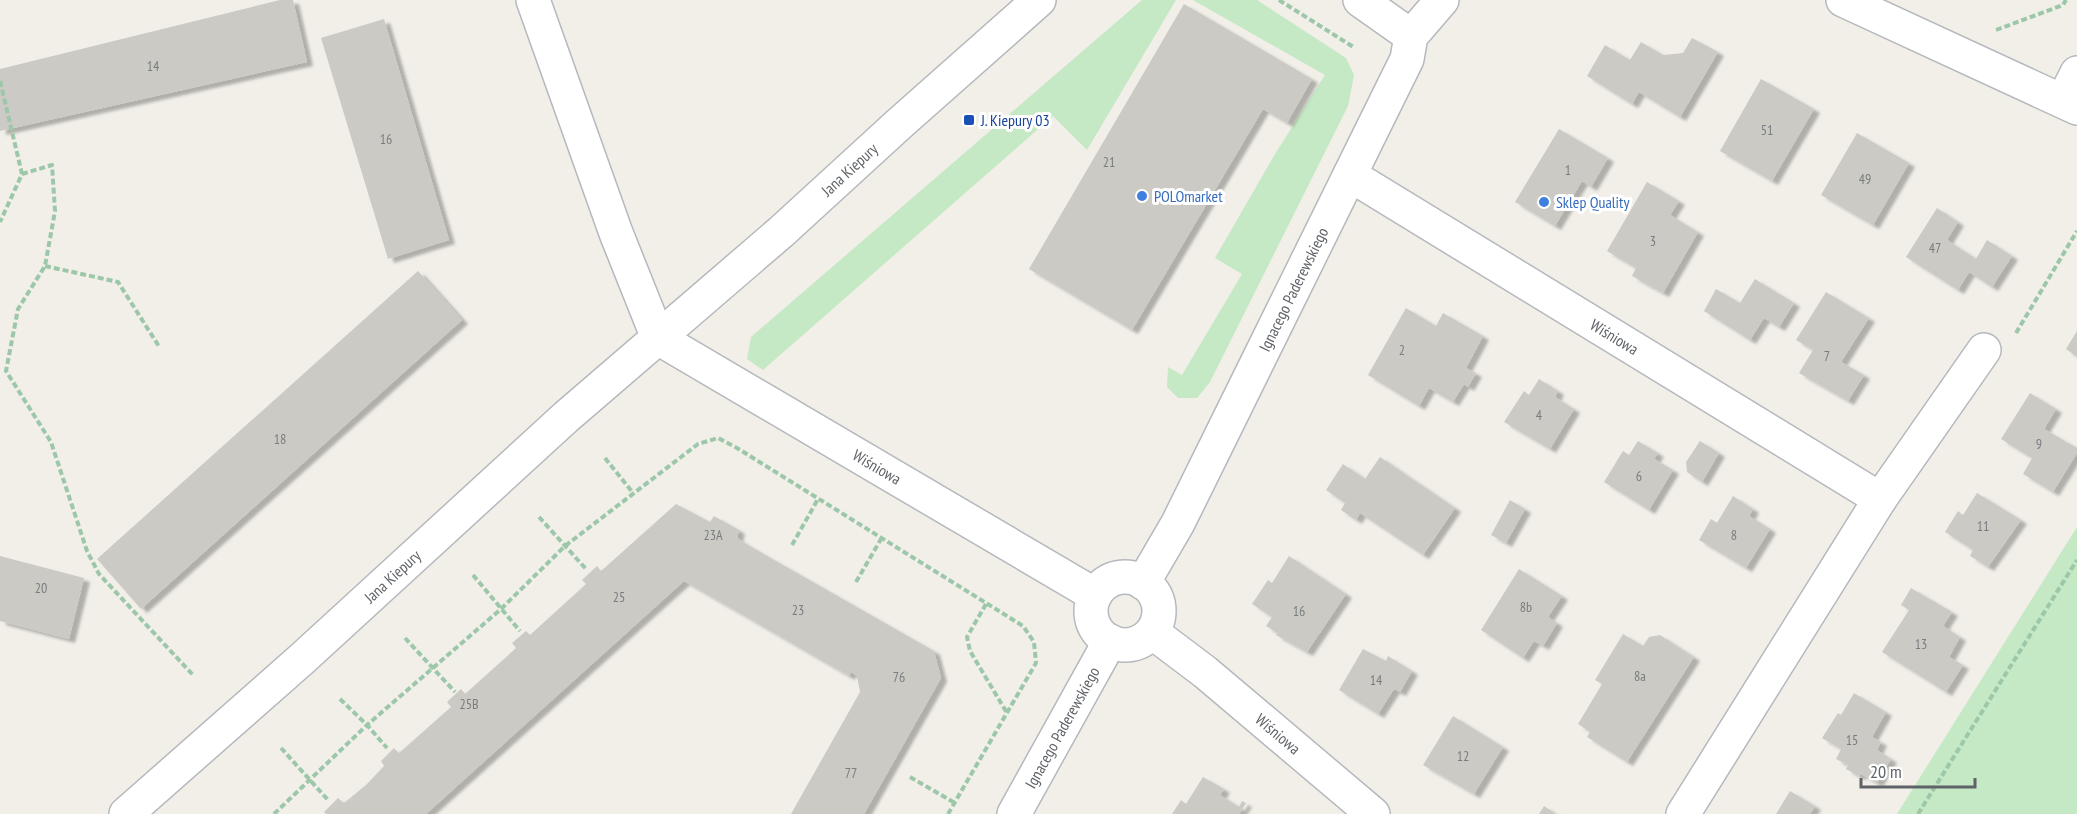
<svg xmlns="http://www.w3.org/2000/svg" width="2077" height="814" font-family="'PT Sans Narrow',sans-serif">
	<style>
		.green { fill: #c5e8c5 }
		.building { fill: #cccac5; filter: url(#shadow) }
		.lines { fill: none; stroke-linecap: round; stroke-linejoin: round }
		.street-casing { stroke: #b5b8bc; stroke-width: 36 }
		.path { stroke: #9cc7a9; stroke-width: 4; stroke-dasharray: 6 3; stroke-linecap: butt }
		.street { stroke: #fff; stroke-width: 33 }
		.transit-dot { fill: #1a4fb4; stroke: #fff; stroke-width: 2 }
		.shop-dot { fill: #3f7fe0; stroke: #fff; stroke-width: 2 }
		.labels { text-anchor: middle; stroke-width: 6; stroke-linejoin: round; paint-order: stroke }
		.number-label { font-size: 14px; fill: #7a7d7f }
		.transit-label { font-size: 16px; fill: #164399; stroke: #fff; text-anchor: start }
		.street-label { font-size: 16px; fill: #5f6368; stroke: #fff }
		.shop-label { font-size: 16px; fill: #366cbe; stroke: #fff; text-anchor: start }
	</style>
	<defs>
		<filter id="shadow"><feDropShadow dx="6" dy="4" stdDeviation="1.5" flood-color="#0004"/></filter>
	</defs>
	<rect width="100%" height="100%" fill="#f1efe8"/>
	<path class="green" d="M1142 0H1176L1087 150 1053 116 763 370 747 359 751 337Z
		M1193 0H1257L1346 58 1354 75 1348 106 1210 382 1197 398H1178L1167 387 1168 367 1182 375 1242 274 1215 258 1275 154 1325 75Z
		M2077 527V814H1897Z"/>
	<path class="building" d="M280 0H293L307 62 0 131V69Z
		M1184 4 1312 79 1287 123 1263 109 1132 330 1029 269Z
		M384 19 449 240 388 259 321 38Z
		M1692 38 1718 52 1680 117 1639 92 1632 104 1587 76 1605 45 1630 60 1641 42 1663 55 1683 53Z
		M1761 79 1814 109 1772 181 1720 151Z
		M1559 129 1608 158 1591 187 1582 181 1555 226 1515 202Z
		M1857 133 1909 163 1873 225 1821 195Z
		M1647 182 1679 201 1670 215 1698 232 1663 293 1632 276 1636 268 1607 251Z
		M1937 208 1958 222 1947 240 1976 259 1987 240 2012 256 1992 287 1969 272 1958 290 1906 257Z
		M418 271 462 320 141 609 97 559Z
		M1755 279 1794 303 1779 327 1764 318 1750 340 1704 311 1716 289 1740 303Z
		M1826 292 1869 318 1841 362 1864 375 1848 401 1799 373 1813 350 1796 340Z
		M1406 308 1436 326 1443 313 1483 336 1466 368 1476 373 1468 387 1464 384 1453 402 1429 388 1419 406 1368 375Z
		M2077 331V357L2066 349Z
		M1539 379 1558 391 1555 397 1574 409 1550 449 1504 422 1524 391 1529 395Z
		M2030 393 2056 409 2044 429 2077 448V453L2053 492 2023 474 2032 458 2001 439Z
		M1638 441 1658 453 1654 459 1673 470 1649 510 1604 482 1623 451 1629 455Z
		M1700 441 1719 453 1702 482 1687 472 1686 462Z
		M1380 457 1455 508 1423 555 1360 513 1356 520 1341 510 1345 503 1326 490 1343 464 1365 479Z
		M1977 493 2021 520 1988 567 1970 556 1973 550 1945 532 1958 511 1963 515Z
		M1733 496 1753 509 1749 516 1770 529 1746 568 1699 540 1711 519 1717 523Z
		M1510 500 1525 509 1506 543 1491 535Z
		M676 504 710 522 714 516 739 530 737 538 748 545 934 651 941 678 864 814H791L860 692 857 676 851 672 849 676 684 581 426 814H326L324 812 338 798 344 803 366 785 384 766 381 761 394 748 399 753 451 707 447 702 461 689 465 694 516 648 512 643 526 631 530 635 586 584 582 580 597 566 601 571Z
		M0 556 84 578 69 639 0 621Z
		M1289 556 1346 594 1307 652 1276 635 1277 633 1266 626 1272 617 1252 604 1268 580 1272 583Z
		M1519 569 1562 596 1548 617 1557 623 1543 646 1534 641 1523 658 1481 630Z
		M1911 588 1952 612 1943 626 1960 637 1949 657 1963 665 1946 692 1882 652 1909 610 1901 605Z
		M1623 634 1643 646 1649 637 1660 635 1694 657 1627 762 1587 737 1590 732 1578 724 1602 684 1595 680Z
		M1363 649 1386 661 1388 656 1412 671 1400 692 1394 689 1378 714 1339 690Z
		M1854 693 1886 712 1872 737 1881 742 1877 750 1891 759 1877 783 1861 774 1859 776 1846 769 1848 765 1836 759 1841 749 1822 738 1838 713 1841 715Z
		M1453 716 1503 747 1474 794 1423 765Z
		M1203 777 1224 789 1220 795 1239 807 1242 801 1246 803 1239 814H1172L1181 800 1186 804Z
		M1790 791 1815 806 1810 814H1776Z
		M1544 806 1556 814H1539Z"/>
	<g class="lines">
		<g class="street-casing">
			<g id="street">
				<path d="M533 0 616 233 658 338"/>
				<path d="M1360 0 1411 36"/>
				<path d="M1843 0 2077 108"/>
				<path d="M2063 101 2077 73"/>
				<path id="s1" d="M1350 175 1880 499"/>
				<path id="s2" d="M658 338 1095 595"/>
				<circle cx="1125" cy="611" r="34"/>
				<path id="s3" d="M1143 583 1178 523 1407 59 1411 36 1442 0"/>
				<path id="s4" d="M1152 632 1205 672 1373 814"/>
				<path id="s5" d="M126 814 303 658 566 417 781 232 899 124 1039 0"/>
				<path id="s6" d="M1014 814 1110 641"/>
				<path d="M1683 814 1880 499 1984 350"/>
			</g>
		</g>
		<path class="path" d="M1279 0 1355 48
			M1996 30 2063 5 2066 0
			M0 81 22 174 0 222
			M22 174 52 165 55 211 45 266 18 309 6 371 51 442 87 551 99 574 193 675
			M45 266 118 282 160 348
			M2016 333 2077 231
			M605 458 633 493
			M539 517 586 569
			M792 545 818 499
			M473 575 520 631
			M856 582 881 539
			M986 604 967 637 970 651 1007 713
			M405 638 455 692
			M340 699 367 725 387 748
			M281 748 328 800
			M910 777 955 803
			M274 814 367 725 501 609 565 546 698 444 718 438 737 448 1023 626 1034 642 1036 663 948 814
			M1918 814 2077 560"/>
		<use href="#street" class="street"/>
	</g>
	<rect class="transit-dot" x="963" y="114" width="12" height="12" rx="3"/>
	<g class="shop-dot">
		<circle cx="1142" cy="196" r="6"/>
		<circle cx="1544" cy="202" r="6"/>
	</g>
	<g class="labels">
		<g class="number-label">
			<text x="153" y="71">14</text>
			<text x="1767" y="135">51</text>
			<text x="386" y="144">16</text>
			<text x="1109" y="167">21</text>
			<text x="1568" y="175">1</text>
			<text x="1865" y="184">49</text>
			<text x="1653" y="246">3</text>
			<text x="1935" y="253">47</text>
			<text x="1402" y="355">2</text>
			<text x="1827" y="361">7</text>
			<text x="1539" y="420">4</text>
			<text x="280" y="444">18</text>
			<text x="2039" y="449">9</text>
			<text x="1639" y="481">6</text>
			<text x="1983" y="531">11</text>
			<text x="713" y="540">23A</text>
			<text x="1734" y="540">8</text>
			<text x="41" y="593">20</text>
			<text x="619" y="602">25</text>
			<text x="1526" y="612">8b</text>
			<text x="798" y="615">23</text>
			<text x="1299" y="616">16</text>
			<text x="1921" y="649">13</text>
			<text x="1640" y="681">8a</text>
			<text x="899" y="682">76</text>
			<text x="1376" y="685">14</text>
			<text x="469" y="709">25B</text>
			<text x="1852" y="745">15</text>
			<text x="1463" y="761">12</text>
			<text x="851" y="778">77</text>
		</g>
		<g class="transit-label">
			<text x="981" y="126">J. Kiepury 03</text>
		</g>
		<g class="street-label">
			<text dy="6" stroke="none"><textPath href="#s5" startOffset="969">Jana Kiepury</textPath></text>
			<text dy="6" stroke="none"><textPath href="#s3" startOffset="330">Ignacego Paderewskiego</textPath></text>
			<text dy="6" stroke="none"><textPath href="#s1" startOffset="310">Wiśniowa</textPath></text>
			<text dy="6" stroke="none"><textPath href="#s2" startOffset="254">Wiśniowa</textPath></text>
			<text dy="6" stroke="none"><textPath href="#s5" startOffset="357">Jana Kiepury</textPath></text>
			<text dy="6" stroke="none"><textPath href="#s6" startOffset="99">Ignacego Paderewskiego</textPath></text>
			<text dy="6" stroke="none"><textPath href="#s4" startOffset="162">Wiśniowa</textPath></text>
		</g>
		<g class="shop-label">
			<text x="1154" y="202">POLOmarket</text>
			<text x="1556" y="208">Sklep Quality</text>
		</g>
	</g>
	<path d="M1861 778v9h114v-9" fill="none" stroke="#5f6368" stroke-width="3"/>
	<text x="1870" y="778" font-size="18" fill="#5f6368" stroke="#ffffff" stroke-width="4.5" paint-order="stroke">20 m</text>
</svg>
